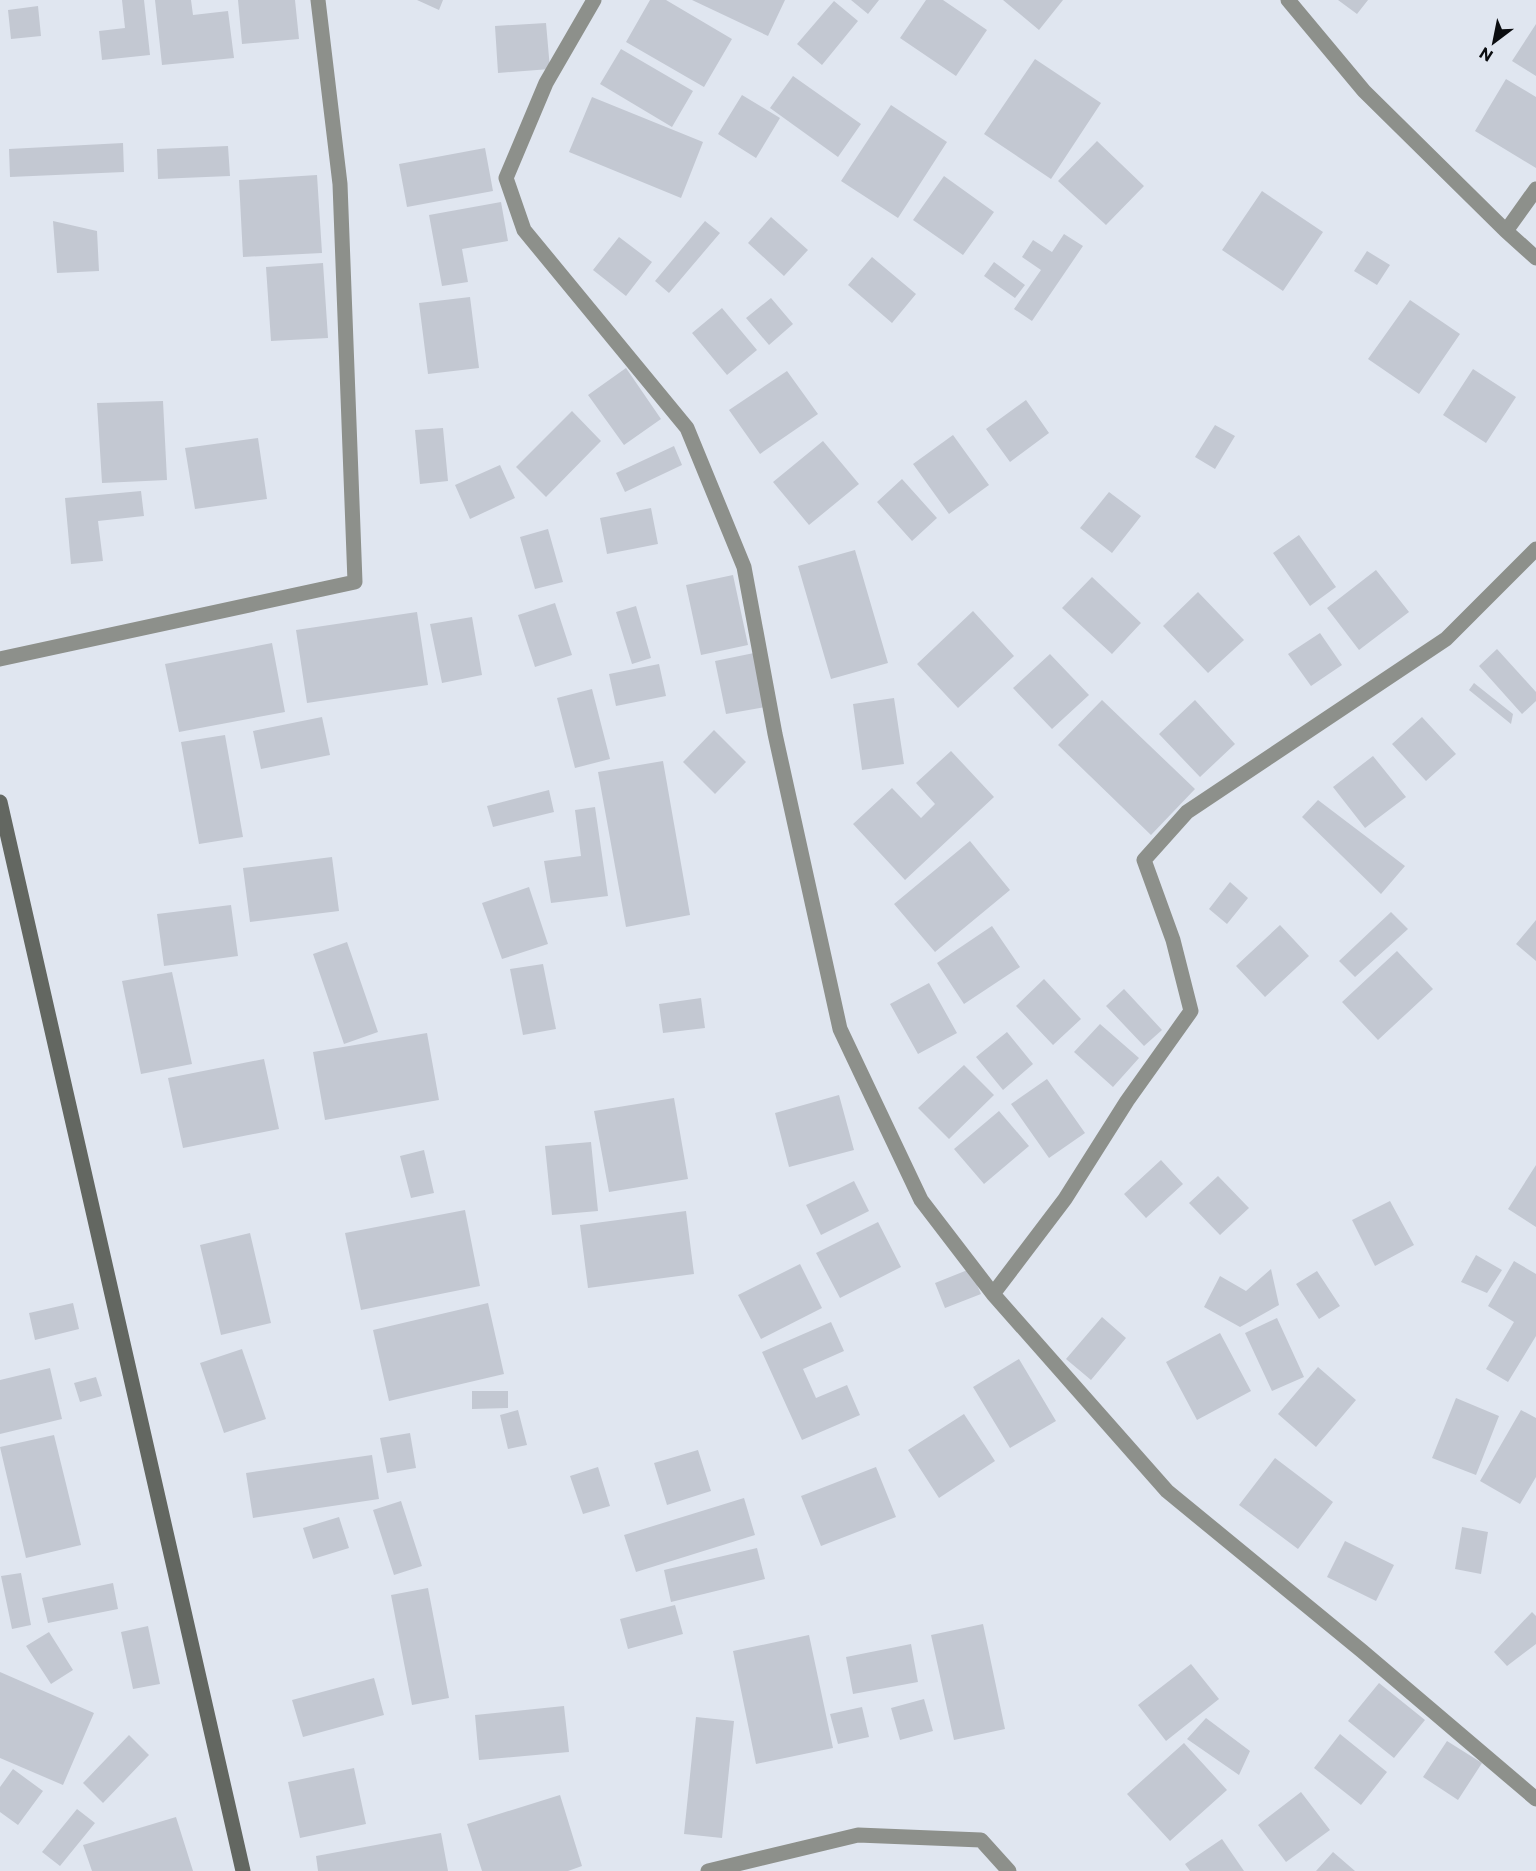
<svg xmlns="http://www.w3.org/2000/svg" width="1536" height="1871" font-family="Commissioner,sans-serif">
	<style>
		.building { fill: #c3c8d2 }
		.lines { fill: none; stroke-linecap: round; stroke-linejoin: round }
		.street { stroke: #8d908b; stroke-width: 15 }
		.secondary { stroke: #636761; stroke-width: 15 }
	</style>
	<rect width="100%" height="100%" fill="#e0e6f0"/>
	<path class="building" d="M122 0H144L150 55 102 60 99 31 125 28Z
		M155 0H191L193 15 228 11 234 58 162 65Z
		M238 0H295L299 39 242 44Z
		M417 0H443L439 10Z
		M650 0H666L732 39 704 87 626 42Z
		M692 0H785L768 36Z
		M851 0H879L868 14Z
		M926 0H943L987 30 956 76 900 38Z
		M1003 0H1063L1039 30Z
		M1338 0H1368L1357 14Z
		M834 1 858 21 822 65 797 44Z
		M38 6 41 36 11 39 8 10Z
		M546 23 550 69 498 73 495 26Z
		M1536 24V76L1512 61Z
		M621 49 693 91 672 127 600 84Z
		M1035 59 1101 103 1051 179 984 134Z
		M793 76 861 124 838 157 770 108Z
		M1506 79 1536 97V168L1475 131Z
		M742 95 780 118 756 158 718 134Z
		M592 97 703 142 681 198 569 152Z
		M891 105 947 142 898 218 841 181Z
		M1097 141 1144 186 1106 225 1058 181Z
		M123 143 124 172 10 177 9 149Z
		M228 146 230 176 158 179 157 149Z
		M485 148 493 191 407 207 399 164Z
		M317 175 322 253 243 257 239 180Z
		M944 176 994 212 963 255 913 220Z
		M1262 191 1323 232 1283 291 1222 250Z
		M501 202 508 241 462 249 468 282 442 286 429 215Z
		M771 217 808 250 784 276 748 243Z
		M53 221 97 231 99 271 57 273Z
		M705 221 720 233 669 293 655 281Z
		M1064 234 1083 246 1032 321 1014 309 1041 270 1022 257 1033 240 1052 252Z
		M619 237 652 262 626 296 593 270Z
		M1367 251 1390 265 1377 285 1354 271Z
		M872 257 916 294 892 323 848 285Z
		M994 262 1025 285 1015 298 984 276Z
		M323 263 328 338 271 341 266 267Z
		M470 297 479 368 428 374 419 303Z
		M771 298 793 324 769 345 746 318Z
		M1410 300 1460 334 1419 394 1368 359Z
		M722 308 757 350 727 375 692 333Z
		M626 368 661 419 624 445 588 395Z
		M1473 369 1516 397 1486 443 1443 415Z
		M787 371 818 414 760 454 729 410Z
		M1026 400 1049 433 1010 462 986 429Z
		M163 401 167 480 102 483 97 403Z
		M572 411 601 441 546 497 516 467Z
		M1215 425 1235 436 1215 469 1195 457Z
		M443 428 448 481 420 484 415 430Z
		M953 435 989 485 949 514 913 464Z
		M258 438 267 499 195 509 185 448Z
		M823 441 859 484 809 525 773 482Z
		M674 446 682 465 625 492 616 473Z
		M500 465 515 498 470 519 455 485Z
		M902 479 937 518 912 541 877 502Z
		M141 491 144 516 98 521 103 561 71 564 65 498Z
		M1109 492 1141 516 1112 553 1080 528Z
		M651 508 658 544 607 554 600 518Z
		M548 529 563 582 535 589 520 537Z
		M1299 535 1336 587 1310 606 1273 553Z
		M855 550 888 663 831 679 798 566Z
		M1376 570 1409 612 1359 650 1327 608Z
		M733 575 748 645 701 655 686 585Z
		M1092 577 1141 623 1112 654 1062 608Z
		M1198 592 1244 640 1208 673 1163 626Z
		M555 603 572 655 535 667 518 615Z
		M636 606 651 658 632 664 616 612Z
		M973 611 1014 656 958 708 917 664Z
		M417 612 428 685 307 703 296 630Z
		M472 617 482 675 442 683 430 624Z
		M1320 633 1342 665 1311 686 1288 654Z
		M272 643 285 712 179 732 165 664Z
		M1497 649 1536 692V701L1522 714 1479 666Z
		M754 653 765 707 726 714 715 661Z
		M1050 654 1089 695 1052 729 1013 688Z
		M659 664 666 696 616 706 609 674Z
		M1474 683 1513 714 1511 724 1469 690Z
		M592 689 610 759 575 768 557 698Z
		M894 698 904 764 862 770 853 704Z
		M1102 700 1195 789 1151 835 1058 745Z
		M1195 700 1235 744 1200 777 1159 734Z
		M322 717 330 755 261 769 253 731Z
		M1422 717 1456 754 1426 781 1392 744Z
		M714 730 746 762 715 794 683 762Z
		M225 735 243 837 199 844 181 742Z
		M951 751 994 797 905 880 853 824 892 788 921 818 935 804 916 783Z
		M1373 756 1406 797 1365 828 1333 787Z
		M663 761 690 915 626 927 598 772Z
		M549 790 554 812 493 827 487 806Z
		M1318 800 1405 866 1381 894 1302 817Z
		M595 807 608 896 551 903 544 861 581 856 575 810Z
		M970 841 1010 890 935 952 894 904Z
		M332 857 339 911 250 922 243 868Z
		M1230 882 1248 898 1227 924 1209 909Z
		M529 887 548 944 502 959 482 903Z
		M231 905 238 956 164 966 157 914Z
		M1391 912 1408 929 1355 977 1339 961Z
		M1536 920V961L1516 944Z
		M1280 925 1309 956 1265 997 1236 966Z
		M992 926 1020 967 964 1004 937 963Z
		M347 942 378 1032 344 1044 313 954Z
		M1397 951 1433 989 1378 1040 1342 1002Z
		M543 964 556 1029 523 1035 510 969Z
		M172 972 192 1064 141 1074 122 981Z
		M1044 979 1081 1019 1053 1045 1016 1006Z
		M929 983 957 1033 918 1054 890 1004Z
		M1124 989 1162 1030 1144 1046 1106 1006Z
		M701 998 705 1028 663 1033 659 1004Z
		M1100 1024 1139 1058 1113 1087 1074 1052Z
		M1007 1032 1033 1064 1003 1090 976 1057Z
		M427 1033 439 1100 325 1120 313 1052Z
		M264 1059 279 1129 183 1148 168 1078Z
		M964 1065 994 1095 949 1139 918 1108Z
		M1047 1079 1085 1133 1049 1158 1011 1104Z
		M839 1095 854 1150 789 1167 775 1113Z
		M674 1098 688 1179 609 1192 594 1111Z
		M999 1111 1029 1146 984 1184 954 1149Z
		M591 1142 598 1211 552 1215 545 1146Z
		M424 1150 434 1193 411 1198 400 1156Z
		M1161 1160 1183 1184 1146 1218 1124 1194Z
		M1536 1165V1227L1508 1209Z
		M1218 1176 1249 1208 1220 1235 1189 1203Z
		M854 1181 869 1211 821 1235 806 1205Z
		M1390 1201 1414 1245 1375 1266 1352 1220Z
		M465 1210 480 1286 361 1310 345 1233Z
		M686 1211 694 1274 588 1288 580 1225Z
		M878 1222 901 1267 840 1298 816 1253Z
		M250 1233 271 1323 221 1335 200 1245Z
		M1476 1255 1502 1270 1487 1293 1461 1282Z
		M1514 1261 1536 1274V1336L1508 1382 1486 1369 1514 1322 1488 1306Z
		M800 1264 822 1308 761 1339 738 1295Z
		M970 1269 981 1294 945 1308 935 1283Z
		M1271 1269 1279 1305 1240 1327 1204 1307 1220 1276 1246 1291Z
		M1317 1271 1340 1306 1319 1319 1296 1284Z
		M73 1303 79 1329 35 1340 29 1313Z
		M488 1303 504 1374 389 1401 373 1330Z
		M1102 1317 1126 1338 1091 1380 1066 1359Z
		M1277 1318 1304 1377 1272 1391 1245 1333Z
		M831 1322 844 1351 803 1369 816 1398 847 1385 860 1415 802 1440 762 1352Z
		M1220 1333 1251 1391 1197 1420 1166 1362Z
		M242 1349 266 1419 224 1433 200 1363Z
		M1019 1359 1056 1421 1010 1448 973 1387Z
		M1318 1367 1356 1400 1316 1447 1278 1414Z
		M50 1368 62 1419 0 1434V1380Z
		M96 1377 102 1396 80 1402 74 1383Z
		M472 1391H508V1408L472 1409Z
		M1456 1398 1499 1416 1476 1475 1432 1458Z
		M518 1410 527 1445 508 1449 500 1415Z
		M1521 1410 1536 1418V1477L1520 1504 1480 1481Z
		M964 1414 995 1461 939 1498 908 1450Z
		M410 1433 416 1468 387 1473 380 1438Z
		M54 1435 81 1545 26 1558 0 1447Z
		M698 1450 711 1491 667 1505 654 1463Z
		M372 1455 379 1499 253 1518 246 1473Z
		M1275 1458 1333 1502 1298 1549 1239 1505Z
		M598 1467 610 1506 583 1514 570 1476Z
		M876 1467 896 1517 821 1546 801 1496Z
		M744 1498 755 1535 636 1572 624 1535Z
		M401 1501 422 1566 394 1575 373 1510Z
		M339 1517 349 1548 313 1559 303 1528Z
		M1462 1527 1488 1532 1481 1574 1455 1569Z
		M1345 1541 1394 1565 1376 1601 1327 1577Z
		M757 1548 765 1579 671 1602 664 1570Z
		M21 1573 31 1625 12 1629 1 1576Z
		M113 1583 118 1609 48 1623 42 1598Z
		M428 1588 449 1698 412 1705 391 1595Z
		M675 1605 683 1634 628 1649 620 1619Z
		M1532 1612 1536 1616V1644L1507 1666 1494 1652Z
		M983 1624 1005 1729 954 1740 931 1635Z
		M148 1626 160 1684 133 1689 121 1632Z
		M49 1632 73 1670 51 1684 26 1646Z
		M809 1635 833 1748 756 1764 733 1651Z
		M911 1644 918 1682 853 1694 846 1657Z
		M1191 1664 1219 1699 1166 1741 1138 1705Z
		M0 1672 94 1713 63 1785 0 1758Z
		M374 1678 384 1715 303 1737 292 1700Z
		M1379 1683 1425 1720 1394 1758 1348 1721Z
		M924 1699 933 1731 900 1740 891 1708Z
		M564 1706 569 1752 479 1760 475 1715Z
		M862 1707 869 1737 838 1744 830 1714Z
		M696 1717 734 1721 722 1838 684 1834Z
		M1206 1718 1250 1751 1239 1775 1187 1739Z
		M1340 1734 1387 1772 1361 1805 1314 1768Z
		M129 1735 149 1755 103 1803 83 1783Z
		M1447 1741 1482 1763 1458 1800 1423 1777Z
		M1184 1743 1227 1790 1170 1841 1127 1794Z
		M354 1768 366 1824 300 1838 288 1782Z
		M13 1769 43 1791 18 1825 0 1812V1787Z
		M1301 1792 1330 1830 1286 1862 1258 1825Z
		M560 1795 582 1866 568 1871H482L467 1824Z
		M77 1809 95 1823 60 1866 42 1852Z
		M176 1817 193 1871H92L83 1845Z
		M441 1833 448 1871H318L316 1856Z
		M1222 1839 1244 1871H1190L1185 1864Z
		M1333 1852 1355 1871H1316Z"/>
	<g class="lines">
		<path class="street" d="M594 0 546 83 506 178 524 230 687 428 744 567 775 734 840 1029 921 1200 993 1294 1167 1491 1362 1651 1536 1799
			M1288 0 1364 91 1506 231 1536 258
			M1506 231 1536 189
			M0 659 355 582 340 184 318 0
			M993 1294 1065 1199 1127 1101 1191 1011 1173 940 1144 860 1187 812 1446 639 1536 549
			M708 1871 858 1835 981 1840 1009 1871"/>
		<path class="secondary" d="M0 802 243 1871"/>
	</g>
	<g transform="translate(1494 42) rotate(212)" stroke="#e0e6f0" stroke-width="4.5" paint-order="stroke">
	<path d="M0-4.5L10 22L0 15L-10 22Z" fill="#0b0d10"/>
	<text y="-9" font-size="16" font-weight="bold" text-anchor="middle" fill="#0b0d10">N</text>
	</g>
</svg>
